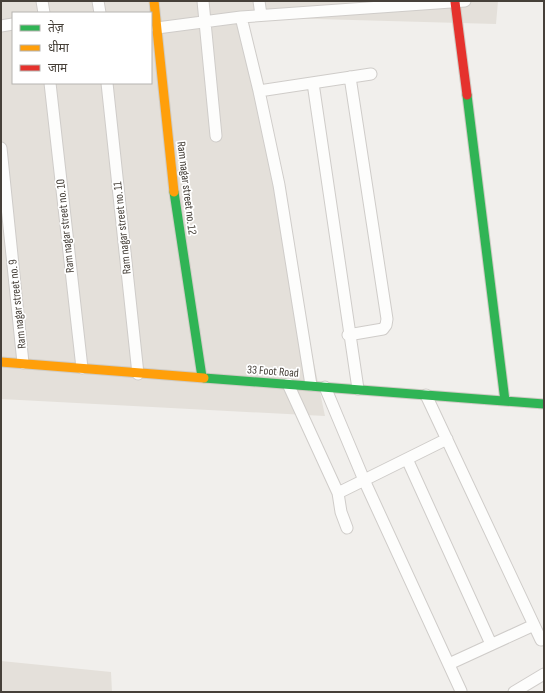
<svg xmlns="http://www.w3.org/2000/svg" width="545" height="693" font-family="'Sofia Sans Condensed','Noto Sans Devanagari',sans-serif">
	<style>
		.residential { fill: #e4e0da; fill-rule: evenodd }
		.lines { fill: none; stroke-linecap: round; stroke-linejoin: round }
		.street-casing { stroke: #cfccc9; stroke-width: 13 }
		.fast-casing { stroke: #cfcbc4; stroke-width: 11 }
		.slow-casing { stroke: #cfcbc4; stroke-width: 11 }
		.jam-casing { stroke: #cfcbc4; stroke-width: 11 }
		.street { stroke: #fdfdfc; stroke-width: 11 }
		.fast { stroke: #30b455; stroke-width: 9 }
		.slow { stroke: #ff9f0a; stroke-width: 9 }
		.jam { stroke: #e5322d; stroke-width: 9 }
		.labels { text-anchor: middle; stroke-width: 3.5; stroke-linejoin: round; paint-order: stroke }
		.street-label { font-size: 12px; fill: #464039; stroke: #fff }
	</style>
	<rect width="100%" height="100%" fill="#f1efec"/>
	<path class="residential" d="M1 1H498L496 24 242 17 325 416 1 399ZM13 13H151V83H13Z
		M1 661 111 672 112 692H1Z"/>
	<g class="lines">
		<g class="street-casing">
			<path id="street" d="M42 1 44 13
				M98 1 100 13
				M203 1 216 136
				M259 1 261 15
				M241 17 259 91 279 185 311 385
				M1 26 13 24
				M157 28 241 17 465 1
				M50 83 82 368
				M107 83 138 374
				M313 83 358 389
				M259 91 371 74
				M1 148 23 363
				M348 335 383 329 386 325 387 319 350 77
				M288 384 338 493 341 512 347 528
				M325 387 364 480 461 691
				M426 395 541 640
				M407 459 491 644
				M338 493 447 439
				M449 664 534 625
				M514 692 544 674"/>
		</g>
		<g class="fast-casing">
			<path id="fast" d="M467 95 505 401
				M174 192 202 377
				M204 378 544 404"/>
		</g>
		<g class="slow-casing">
			<path id="slow" d="M154 1 174 192
				M1 362 204 378"/>
		</g>
		<g class="jam-casing">
			<path id="jam" d="M455 2 467 95"/>
		</g>
		<use href="#street" class="street"/>
		<use href="#fast" class="fast"/>
		<use href="#slow" class="slow"/>
		<use href="#jam" class="jam"/>
	</g>
	<g class="labels">
		<g class="street-label">
			<text transform="translate(187 188) rotate(83)" y="4">Ram nagar street no. 12</text>
			<text transform="translate(65 226) rotate(-96)" y="4">Ram nagar street no. 10</text>
			<text transform="translate(122 228) rotate(-96)" y="4">Ram nagar street no. 11</text>
			<text transform="translate(17 304) rotate(-96)" y="4">Ram nagar street no. 9</text>
			<text transform="translate(273 371) rotate(4)" y="4">33 Foot Road</text>
		</g>
	</g>
	<rect width="545" height="693" fill="none" stroke="#464039" stroke-width="4"/>
	<rect x="12" y="12" width="140" height="72" fill="#ffffff" stroke="#b5b3b0"/>
	<rect x="20" y="25" width="20" height="6" fill="#30b455" stroke="#b5b3b0"/>
	<text x="48" y="32" font-size="12" fill="#464039">तेज़</text>
	<rect x="20" y="45" width="20" height="6" fill="#ff9f0a" stroke="#b5b3b0"/>
	<text x="48" y="52" font-size="12" fill="#464039">धीमा</text>
	<rect x="20" y="65" width="20" height="6" fill="#e5322d" stroke="#b5b3b0"/>
	<text x="48" y="72" font-size="12" fill="#464039">जाम</text>
</svg>
